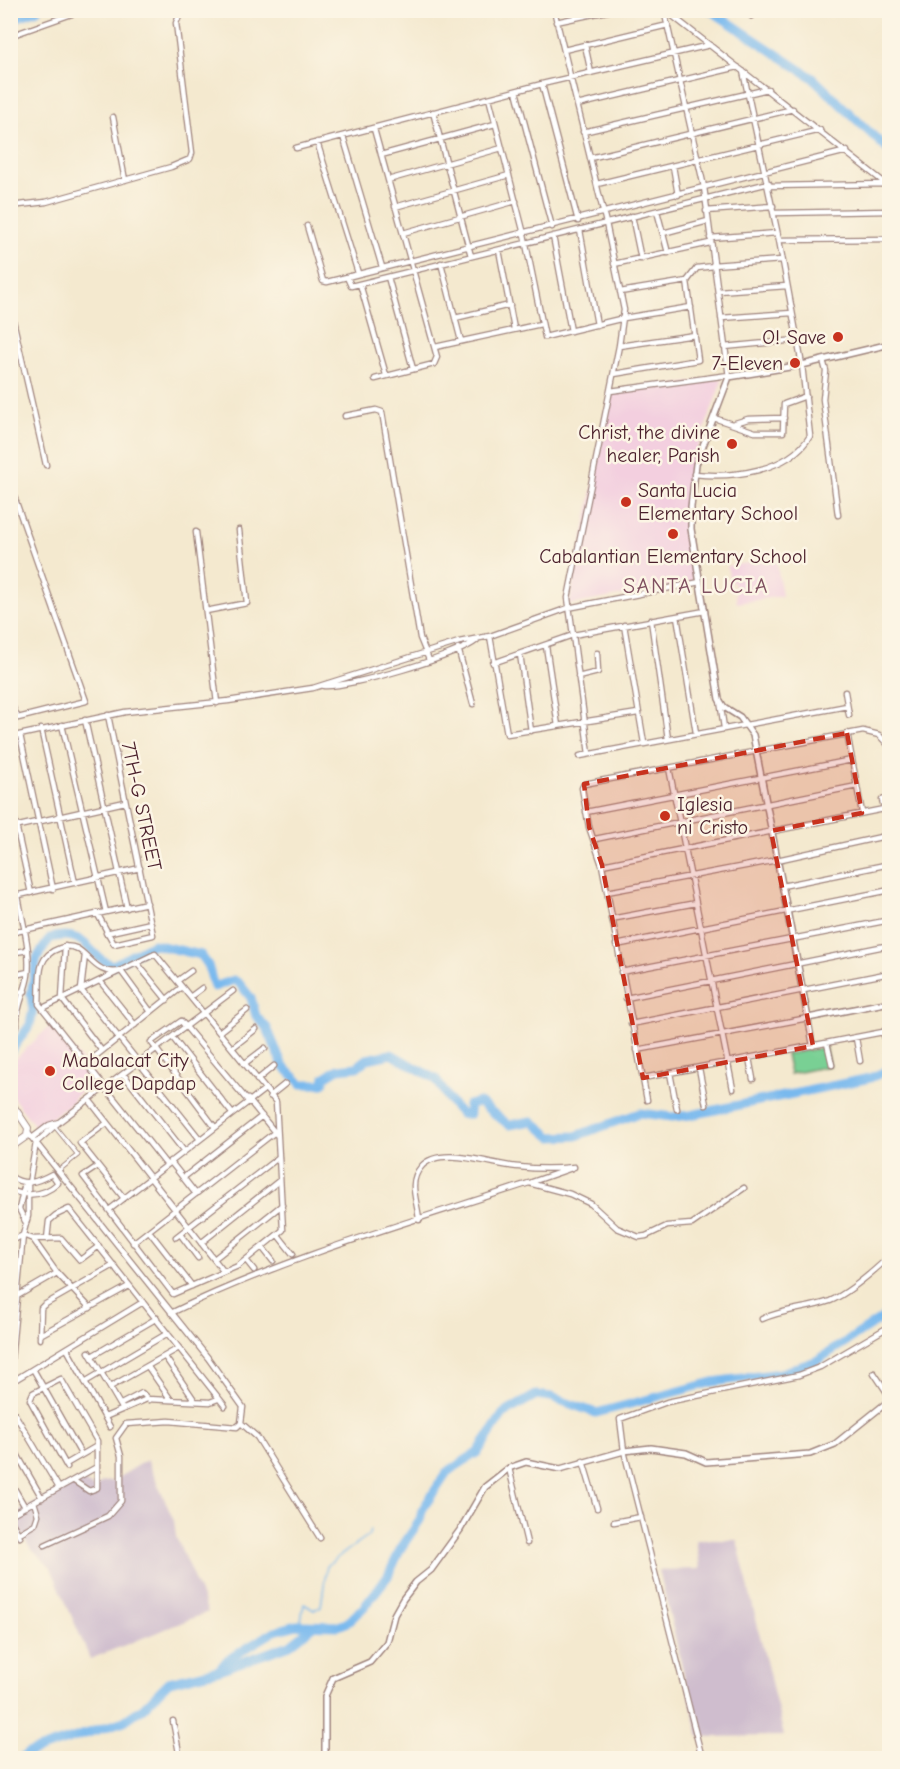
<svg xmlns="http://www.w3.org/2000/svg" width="900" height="1769" font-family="'Comic Neue',sans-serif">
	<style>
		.built { fill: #f3cfdf }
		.industrial { fill: #cfbdce }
		.green { fill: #79d094; stroke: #627860; stroke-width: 1.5 }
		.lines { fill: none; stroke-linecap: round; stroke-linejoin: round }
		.stream { stroke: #79b9ee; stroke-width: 1.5 }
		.river { stroke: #79b9ee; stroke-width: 9 }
		.pedestrian-casing { stroke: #9f847d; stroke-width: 5 }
		.minor-casing { stroke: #9f847d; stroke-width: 7 }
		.tertiary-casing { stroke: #9f847d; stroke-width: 8 }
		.secondary-casing { stroke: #9f847d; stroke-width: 8 }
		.pedestrian { stroke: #fff; stroke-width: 3 }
		.minor { stroke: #fff; stroke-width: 4.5 }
		.tertiary { stroke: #fff; stroke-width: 5 }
		.secondary { stroke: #fff; stroke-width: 6 }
		.marked { fill: #c8321e; fill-opacity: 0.2; stroke: #c8321e; stroke-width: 4.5; stroke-dasharray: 12 8; stroke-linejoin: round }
		.poi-dot { fill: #c8321e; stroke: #fcf5e5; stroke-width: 2 }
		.labels { text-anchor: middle; stroke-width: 5; stroke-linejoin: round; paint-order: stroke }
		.poi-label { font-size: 20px; fill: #4a1f2b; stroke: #fcf5e5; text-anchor: end }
		.street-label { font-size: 20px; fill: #4a1f2b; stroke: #fcf5e5 }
		.quarter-label { font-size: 22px; letter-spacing: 1.5px; fill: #7f5060; stroke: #fcf5e5 }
	</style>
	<rect width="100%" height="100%" fill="#fcf5e5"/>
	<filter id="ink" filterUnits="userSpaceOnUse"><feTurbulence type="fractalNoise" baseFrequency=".0167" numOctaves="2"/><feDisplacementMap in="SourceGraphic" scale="12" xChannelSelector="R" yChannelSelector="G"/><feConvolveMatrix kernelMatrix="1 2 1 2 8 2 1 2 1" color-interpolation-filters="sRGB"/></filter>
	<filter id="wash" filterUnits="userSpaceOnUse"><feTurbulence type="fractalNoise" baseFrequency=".008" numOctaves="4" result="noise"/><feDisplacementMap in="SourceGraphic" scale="24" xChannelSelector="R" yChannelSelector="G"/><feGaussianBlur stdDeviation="1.35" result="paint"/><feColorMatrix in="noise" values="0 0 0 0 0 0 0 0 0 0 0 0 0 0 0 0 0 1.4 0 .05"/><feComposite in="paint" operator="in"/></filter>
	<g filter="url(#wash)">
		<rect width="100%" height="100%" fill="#f4e9cf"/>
		<path class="built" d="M723 378 688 475 685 529 694 582 569 605 612 393Z
			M776 559 782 596 737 603 734 582H730L727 566Z
			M52 1024 96 1078 73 1098 74 1101 37 1129 11 1095V1063Z"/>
		<path class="industrial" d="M147 1460 174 1521 176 1537 208 1612 90 1659 51 1568 30 1548 11 1515 80 1479 94 1488 103 1482 113 1481Z
			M696 1540H737L784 1736 699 1737 659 1570 700 1569Z"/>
		<path class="green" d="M825 1047 829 1066 790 1074 786 1054Z"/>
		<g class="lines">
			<path class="stream" d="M297 1625 301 1620 304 1604 314 1610 321 1606 327 1565 369 1535 370 1530"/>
			<path class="river" d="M710 10 813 78 890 152
				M10 20 37 10
				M10 1052 30 1025 33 1010 31 994 37 958 50 938C90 928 87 958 113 965L153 944 201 955 208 965 214 987 234 980 239 983 251 998 256 1016 267 1028 283 1066 302 1084H323L325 1077 338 1069 357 1067 367 1059 391 1054 436 1079 451 1103 461 1114H470L468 1105 479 1102 509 1125 532 1121 551 1137 576 1136 640 1113 672 1117 691 1115 870 1078 890 1069
				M219 1670 290 1645 314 1626
				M22 1758 28 1753 124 1721 143 1708 169 1682 219 1670 227 1660 275 1631 297 1625 339 1626 348 1622 364 1607 388 1576 401 1548 420 1520 422 1510 447 1472 478 1452 503 1414 536 1395 551 1397 596 1413 713 1382 781 1373 816 1361 890 1313"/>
		</g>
	</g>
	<g filter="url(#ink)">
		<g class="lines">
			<g class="pedestrian-casing">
				<path id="pedestrian" d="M56 1128 78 1155 58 1171"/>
			</g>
			<g class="minor-casing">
				<path id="minor" d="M554 10 606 223 624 310 619 346 568 598 589 754
					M664 10 704 187 729 377
					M665 10 890 187
					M767 10 789 15 805 10
					M751 16 763 10
					M556 22 612 10
					M10 36 83 10
					M585 45 591 73
					M564 50 668 25
					M542 84 578 221
					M516 91 552 227
					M489 98 524 234 545 337 624 318 691 307
					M577 105 738 67
					M433 112 471 256
					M113 117 125 180
					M374 129 437 357 434 364 375 379
					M583 132 768 89
					M343 136 382 267
					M317 142 358 273
					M296 148 542 84 710 45
					M381 155 495 124
					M590 158 793 109
					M673 166 678 195
					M388 180 502 148
					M597 184 820 130
					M769 186 887 184
					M10 206 46 202 171 167 190 159 192 153 176 23 182 10
					M395 207 509 175
					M657 211 668 253
					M706 211 773 206
					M774 213 890 211
					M632 216 641 259
					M307 226 323 281 327 282 847 151
					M580 230 597 325
					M403 233 516 201
					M663 233 708 221
					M553 236 571 331
					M710 238 777 233
					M779 240 890 239
					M499 250 514 329
					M441 263 461 341
					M614 264 710 243
					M713 265 782 260
					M347 277 351 286 769 183
					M388 277 413 369
					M687 281 697 268 714 266
					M360 284 386 375
					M718 291 787 286
					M10 307 46 465
					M455 318 510 305
					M721 318 792 313
					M619 346 695 335
					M435 347 541 324
					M724 347 797 340
					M823 360 826 371 823 399 838 515
					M614 374 698 360 687 281 620 292
					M610 391 729 375
					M345 416 376 410 382 412 420 638 429 660
					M714 418 755 432H783L784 404 806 396
					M732 424 748 419 784 418
					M694 474C732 478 788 472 810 436L802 365 779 240 743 71
					M10 485 86 701 18 718 10 702
					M196 532 217 703
					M206 611 247 603 239 530
					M677 616 696 733
					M651 620 668 739
					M624 625 644 743
					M490 636 507 734 638 713
					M546 646 558 726
					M458 648 473 704
					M520 654 531 731
					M493 663 573 635 705 611
					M578 677 598 672 597 653
					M324 686C348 688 458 656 477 640
					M845 692 849 715
					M720 701 724 728
					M85 720 127 908
					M62 725 106 912
					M41 729 75 883
					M847 733 862 813
					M20 735 53 889
					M10 737 125 712 228 701 313 688 459 642 490 636 568 608 700 582
					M580 756 847 706
					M669 768 733 1089
					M890 797 882 800 890 831
					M10 798 31 893
					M586 812 852 760
					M10 828 125 802
					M595 839 857 786
					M602 865 884 809
					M782 886 890 864
					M607 892 777 860 890 835
					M10 897 140 868
					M97 913 114 944 153 935 108 715
					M611 919 696 903
					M10 933 147 903
					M106 933 151 923
					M616 945 890 890
					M65 946 62 999 102 1051
					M10 953 28 950
					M85 955 81 990 199 1138
					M137 963 167 1000
					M621 972 890 920
					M10 976 28 972
					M100 981 135 1025
					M177 981 191 971
					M10 994 25 991
					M190 997 202 988
					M626 998 890 945
					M43 1008 155 954 276 1102 283 1230 238 1266 173 1294 83 1176 98 1166
					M151 1012 121 971C89 978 87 938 60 948 34 957 41 979 39 1004L166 1164
					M631 1024 890 973
					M219 1032 247 1010
					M883 1032 888 1048
					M10 1033 17 1025C15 1009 26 991 28 975 31 949 22 921 18 895
					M173 1038 231 1112
					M856 1038 860 1061
					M827 1043 832 1065
					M232 1048 256 1029
					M637 1050 808 1018 813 1046
					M749 1058 753 1079
					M87 1063 182 987
					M244 1064 265 1048
					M699 1068 706 1105
					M670 1073 677 1109
					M124 1075 183 1150
					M643 1078 883 1032 890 1025
					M257 1080 274 1066
					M270 1096 285 1084
					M248 1099 277 1135
					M647 1100 602 865 589 827 582 788 584 784 863 731 879 735 890 747
					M90 1101 224 1272
					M107 1123 80 1143 123 1197
					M214 1126 151 1042 181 1021 247 1100
					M28 1133 208 1358 243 1407 241 1423 237 1427 169 1421 126 1424 116 1438 121 1456V1501L108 1516 45 1545
					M32 1138 49 1125 59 1122
					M170 1161 196 1194
					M10 1176C25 1187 37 1182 52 1174L58 1183C44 1196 27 1197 10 1190
					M183 1178 262 1116
					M532 1182 572 1168
					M29 1183 36 1143 59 1122 233 991
					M109 1210 265 1089
					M419 1220C418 1202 407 1183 421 1167 440 1144 494 1166 519 1167 537 1169 556 1169 574 1167
					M25 1221 19 1209 25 1183
					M149 1231 192 1286
					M180 1234 198 1258
					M278 1235 293 1254
					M176 1237 279 1157
					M33 1239 57 1273 90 1308
					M47 1239 49 1221 56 1215 69 1209 225 1406
					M10 1242 23 1235 33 1239 61 1238 80 1260 99 1246
					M133 1243 275 1132
					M201 1243 280 1180
					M262 1247 273 1261
					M214 1259 282 1205
					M246 1260 254 1270
					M19 1295 57 1273
					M171 1313C283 1258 410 1222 529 1183L570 1194 591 1204 617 1228 639 1237 646 1236 667 1226 692 1224 744 1188
					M762 1319C784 1309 808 1309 830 1301 849 1293 875 1270 890 1256
					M40 1335 129 1286
					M40 1339 41 1308 44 1305 114 1265
					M67 1349 110 1427
					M89 1352 122 1408
					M92 1356 157 1318
					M165 1357 195 1401
					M148 1367 171 1400
					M33 1369 81 1454
					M10 1371 23 1235 28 1216V1183
					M874 1373 890 1397
					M13 1381 143 1302
					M85 1382 168 1333
					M110 1387 179 1348
					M121 1404 142 1393 149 1400
					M10 1406 59 1488
					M105 1417 147 1399 210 1402 218 1399
					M241 1423 257 1437 320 1538
					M10 1442 42 1498
					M583 1461 597 1508
					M66 1464 97 1446
					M67 1467 30 1400 33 1393 61 1379 97 1441V1488L89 1491 74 1481
					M509 1468 527 1543
					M10 1481 25 1507
					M10 1515 95 1468
					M10 1519 20 1537
					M614 1522 641 1517
					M18 1534 35 1524 38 1515 34 1502
					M173 1721 180 1758
					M702 1758 624 1451 620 1419 667 1402 799 1375 820 1367 890 1326"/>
			</g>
			<g class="tertiary-casing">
				<path id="tertiary" d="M890 344 802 365 729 377 696 464 691 507V529L719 699 724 707 740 717 753 735 808 1018 890 1002
					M325 1758V1696L333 1678 370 1662 387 1642 394 1615 403 1599 416 1582 431 1570 460 1530 485 1487 509 1468 526 1462 560 1469 624 1451 651 1448 686 1453 706 1462 810 1454 835 1444 890 1400"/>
			</g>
			<g class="secondary-casing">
				<path id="secondary" d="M10 1101 28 1128 27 1136 10 1148"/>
			</g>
			<use href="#pedestrian" class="pedestrian"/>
			<use href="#minor" class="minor"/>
			<use href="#tertiary" class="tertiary"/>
			<use href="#secondary" class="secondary"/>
		</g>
	</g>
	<path class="marked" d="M847 733 862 813 771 831 813 1046 643 1078 602 865 589 827 584 784Z"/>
	<g class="poi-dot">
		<circle cx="838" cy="337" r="6"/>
		<circle cx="795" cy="363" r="6"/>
		<circle cx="732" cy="444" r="6"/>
		<circle cx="626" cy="502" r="6"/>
		<circle cx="673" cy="534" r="6"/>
		<circle cx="665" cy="816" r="6"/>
		<circle cx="50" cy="1071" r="6"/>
	</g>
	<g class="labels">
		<g class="poi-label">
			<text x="826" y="344">O! Save</text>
			<text x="783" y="370">7-Eleven</text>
			<text x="720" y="439">Christ, the divine<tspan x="720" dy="23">healer, Parish</tspan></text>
			<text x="638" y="497" text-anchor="start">Santa Lucia<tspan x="638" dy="23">Elementary School</tspan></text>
			<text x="673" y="563" text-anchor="middle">Cabalantian Elementary School</text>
			<text x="677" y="811" text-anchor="start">Iglesia<tspan x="677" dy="23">ni Cristo</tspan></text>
			<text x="62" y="1067" text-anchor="start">Mabalacat City<tspan x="62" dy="23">College Dapdap</tspan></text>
		</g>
		<g class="street-label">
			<text transform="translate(142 806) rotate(78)" y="7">7TH-G STREET</text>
		</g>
		<g class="quarter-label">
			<text x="696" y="593">SANTA LUCIA</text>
		</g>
	</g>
	<rect width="900" height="1769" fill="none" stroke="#fcf5e5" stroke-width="36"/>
</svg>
